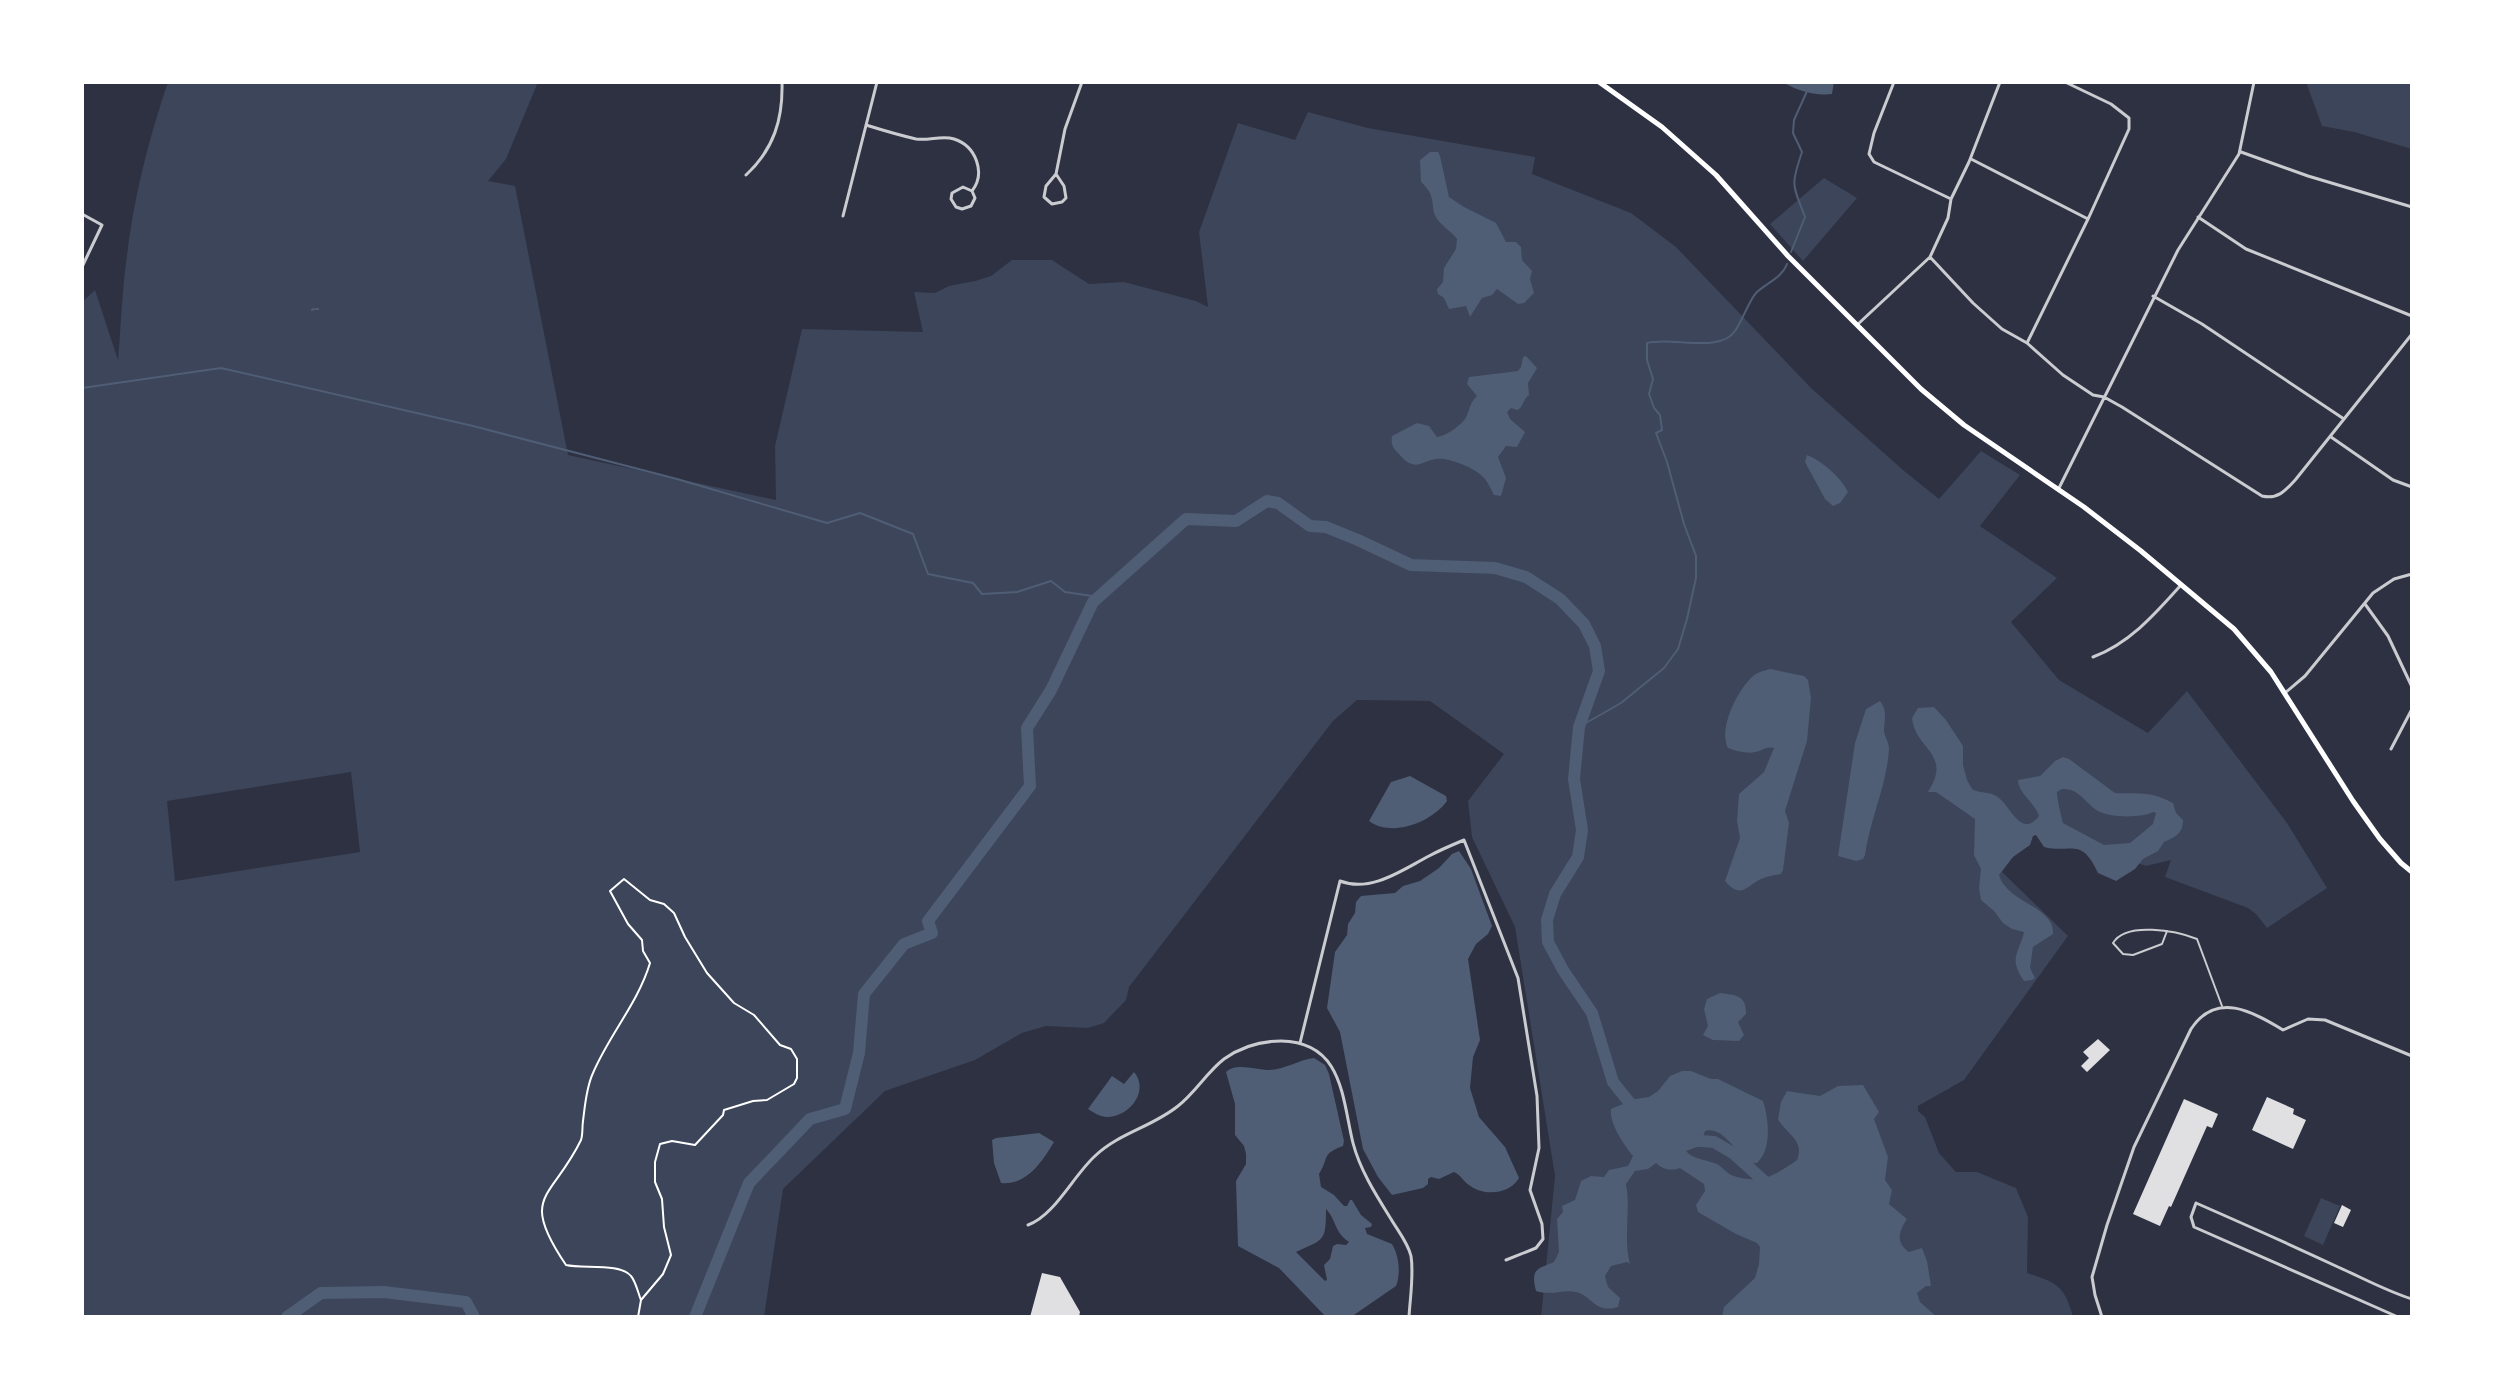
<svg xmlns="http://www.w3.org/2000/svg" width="2494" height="1399" font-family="Helvetica,sans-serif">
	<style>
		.green { fill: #3c4559; fill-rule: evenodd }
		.water { fill: #4f5d75; fill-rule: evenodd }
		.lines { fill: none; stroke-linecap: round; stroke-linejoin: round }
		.stream { stroke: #4f5d75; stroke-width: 2 }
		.river { stroke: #4f5d75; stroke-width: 12 }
		.building { fill: #e0e0e3 }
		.path { stroke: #fff; stroke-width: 2 }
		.service { stroke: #caccd0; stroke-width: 2 }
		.minor { stroke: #caccd0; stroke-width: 3 }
		.secondary { stroke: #fff; stroke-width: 5 }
	</style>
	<rect width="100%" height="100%" fill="#2d3142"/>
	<path class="green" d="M168 82H538L506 159 488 181 515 186 568 455 776 500 775 446 802 329 923 332 914 292 935 293 949 286 975 281 991 276 1012 260H1052L1089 284 1124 282 1196 301 1208 307 1199 232 1238 123 1295 140 1308 112 1368 128 1535 157 1532 174 1631 213 1676 247 1811 388 1903 470 1939 499 1981 451 2020 475 1980 526 2057 578 2011 622 2059 680 2148 733 2187 691 2287 823 2327 888 2267 928 2256 914 2248 908 2165 877 2171 860 2146 866 2046 832 2021 837 2002 872 2068 936 1964 1080 1918 1106V1111L1925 1117 1939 1153 1956 1172H1977L2016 1188 2028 1217 2027 1273C2056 1282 2065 1286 2073 1317H2028L2020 1315 2016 1317H1541L1555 1176 1515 927 1472 837 1468 801 1504 754 1430 701 1357 700 1333 721 1129 987 1126 1000 1104 1023 1088 1028 1046 1026 1022 1033 975 1060 885 1091 783 1189 764 1317H82V302L95 290 118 360C121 325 122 290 127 255 134 196 149 138 168 82ZM351 772 360 852 175 881 167 801Z
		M2306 82H2412V149L2354 132 2322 126Z
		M1824 178 1857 198 1803 261 1770 224Z
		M2321 1198 2340 1206 2323 1245 2304 1236Z"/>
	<path class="water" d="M1783 82H1834L1832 94C1815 96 1797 91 1783 82Z
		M1430 152H1438L1440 156 1449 197 1464 207 1496 223 1506 242H1516L1521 247 1522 260 1532 271 1530 279 1534 293 1524 303 1518 304 1497 289 1492 295 1482 298 1470 317 1466 306 1449 309 1444 298 1438 294 1437 289 1443 282 1444 268 1456 249 1457 239C1452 232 1443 227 1437 219 1429 207 1438 197 1421 182L1420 160Z
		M1526 356 1537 368 1528 383 1529 395C1523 399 1523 408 1517 410L1511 408 1507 412 1510 419 1525 432 1517 447 1506 446 1498 457 1506 478 1501 496 1494 495C1491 490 1489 484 1485 479 1477 469 1456 461 1444 459 1422 456 1418 477 1398 453 1392 447 1391 444 1392 436L1417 423 1429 426 1437 437C1445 436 1459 427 1465 419 1470 411 1469 403 1477 396L1467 384 1469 377 1518 371 1521 367 1523 357Z
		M1807 455C1822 461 1841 477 1848 492L1840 503 1833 506 1825 499 1805 462Z
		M1770 669 1804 676 1808 680 1811 698 1807 741 1785 811 1789 823 1783 870 1781 874C1775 875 1767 876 1761 879 1746 886 1742 900 1725 881L1740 838 1737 821 1739 794 1764 772 1774 748C1766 746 1764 750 1755 752 1747 754 1736 751 1728 748 1718 729 1737 691 1752 677 1757 672 1763 671 1770 669Z
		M1880 701C1888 711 1884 720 1884 731 1885 738 1889 742 1889 749 1887 785 1870 819 1865 855L1863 859 1856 861 1838 856 1855 743 1866 709Z
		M1934 707 1946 720 1963 746V765L1967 780 1972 789C1980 794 1989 791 1996 796 2010 803 2020 840 2039 816 2035 803 2018 793 2018 780L2040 776 2055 761 2063 757 2069 759 2115 793C2139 794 2151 791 2173 803L2176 813 2183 820C2183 834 2175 837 2164 842L2158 851 2143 859 2135 869 2116 881 2098 873C2081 836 2071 854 2044 847L2036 835 2033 836 2030 845 2013 857 1999 875C2008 904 2055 906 2053 934L2033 947 2030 968 2035 978 2032 980 2024 981C2008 957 2019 954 2024 932L2012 929 2003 923 1994 911 1981 900 1979 888 1981 869 1974 855 1975 819 1936 792H1928C1953 753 1915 750 1912 718L1918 708ZM2062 789C2079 788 2085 803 2098 811 2110 818 2142 818 2153 812L2156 813 2153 824 2130 843 2104 845 2063 823C2061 816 2057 798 2057 792Z
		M1410 776 1446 796 1447 801C1432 822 1392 838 1369 821L1391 782Z
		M1459 851 1471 869 1492 926 1488 934 1476 944 1468 959 1480 1040 1473 1057 1470 1088 1479 1117 1505 1147 1519 1178C1510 1194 1484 1197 1469 1185 1463 1181 1461 1175 1454 1172L1439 1179 1431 1177 1428 1179V1184L1423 1188 1392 1195 1378 1177 1363 1149 1340 1032 1327 1008 1335 952 1347 935 1348 924 1355 913 1356 902 1361 896 1395 893 1403 886 1420 881 1439 868 1452 854Z
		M1720 993C1735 995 1747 995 1746 1014L1738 1022 1744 1035 1739 1041 1713 1040 1703 1035 1708 1026 1704 1009 1707 999Z
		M1314 1058 1325 1065 1329 1074 1344 1141 1343 1146C1320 1155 1330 1157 1319 1174L1321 1187 1334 1195 1344 1206H1347L1350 1200H1352L1361 1215 1372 1224 1371 1227 1365 1228 1367 1234 1392 1244C1399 1255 1401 1274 1396 1286L1351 1317H1326L1279 1268 1238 1246 1236 1181 1246 1164V1154L1244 1146 1235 1135V1104L1226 1072C1237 1062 1255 1070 1270 1070 1286 1069 1298 1060 1314 1058ZM1326 1209C1336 1219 1334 1232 1349 1242L1346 1245 1337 1244 1333 1246 1330 1259 1324 1265 1327 1280 1325 1281 1296 1252C1324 1239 1326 1242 1326 1209Z
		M1682 1071H1691L1711 1079H1718L1763 1101C1769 1119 1772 1150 1757 1163L1745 1164 1735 1160V1148C1727 1139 1717 1127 1705 1131L1700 1146 1686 1151C1693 1159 1703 1159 1714 1163 1722 1165 1726 1174 1734 1176 1761 1185 1777 1174 1797 1160 1805 1140 1787 1135 1778 1119L1781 1102 1787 1091 1820 1096 1838 1086 1863 1085 1879 1112 1874 1119 1888 1157 1885 1180 1892 1190 1889 1204 1907 1219C1899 1231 1895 1242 1909 1252L1922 1248 1927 1261 1931 1286H1926L1917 1293 1920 1302 1937 1317H1722L1724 1307 1755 1278 1759 1264 1760 1247 1757 1243 1736 1234 1698 1212 1696 1205 1705 1191 1704 1184 1680 1168C1672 1171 1663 1170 1656 1163L1648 1169 1635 1171 1626 1184C1631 1210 1623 1238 1630 1264L1627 1262 1611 1266 1605 1276 1608 1287 1620 1298 1618 1307C1594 1314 1593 1296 1576 1292 1564 1289 1553 1296 1536 1291 1530 1268 1538 1269 1554 1262L1559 1252 1557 1219 1563 1212 1562 1206 1575 1200 1581 1181 1591 1176 1604 1177 1609 1170 1628 1166 1633 1156C1625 1146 1609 1124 1611 1109L1635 1099 1649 1097 1658 1091 1670 1076Z
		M1134 1072C1150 1091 1129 1118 1106 1117 1099 1116 1094 1113 1088 1109L1112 1076 1124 1084Z
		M1039 1133 1054 1142C1042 1162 1026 1186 1001 1183L994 1163 992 1140 996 1138Z"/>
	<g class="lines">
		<path class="stream" d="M1791 252 1805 217C1793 185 1790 187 1802 152L1793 133 1794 120 1808 89
			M316 309H318
			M312 310 314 309
			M82 388 221 368 473 426 677 479 827 523 860 513 913 534 928 574 973 583 982 594 1017 592 1051 581 1065 592 1099 597
			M1579 727 1621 703 1664 668 1678 649 1687 619 1696 578V556L1684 524 1667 462 1656 433 1662 430 1660 415 1654 408 1649 394 1653 379 1647 360V343C1672 336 1719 354 1735 331 1742 321 1749 301 1756 293 1766 283 1782 278 1787 264"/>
		<path class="river" d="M1686 1140 1714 1142 1733 1153 1774 1190
			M287 1317 321 1293 384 1292 466 1302 474 1317
			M695 1317 749 1183 810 1119 845 1109 859 1053 864 994 904 944 932 933 928 921 1030 786 1027 728 1051 690 1093 602 1186 519 1236 521 1267 501 1278 503 1310 526 1326 527 1358 540 1411 565 1495 568 1526 577 1560 599 1584 624 1595 646 1599 671 1579 727 1574 779 1582 830 1578 857 1555 894 1547 920 1548 942 1563 970 1592 1013 1613 1082 1637 1112"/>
	</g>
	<path class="building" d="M2098 1039 2110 1050 2087 1072 2081 1066 2089 1058 2083 1052Z
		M2267 1097 2294 1109 2293 1114 2306 1120 2293 1149 2252 1130Z
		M2184 1099 2218 1114 2212 1128 2207 1126 2171 1207 2169 1206 2160 1226 2133 1214Z
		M2342 1205 2351 1210 2343 1227 2334 1223Z
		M1042 1273 1060 1277 1080 1312 1079 1317H1030Z"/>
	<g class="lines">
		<path class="path" d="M638 1317 641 1300 663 1274 671 1255 664 1227 662 1199 655 1182V1162L660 1144 672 1141 695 1145 723 1115 724 1110 753 1101 767 1100 794 1084 797 1078V1059L791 1049 780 1045 754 1015 734 1003 707 973 685 937 674 913 664 904 650 900 624 879 610 891 628 924 642 940 643 951 650 963C638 1003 609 1035 593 1073 586 1088 585 1106 583 1121 582 1128 583 1134 581 1140 552 1200 518 1194 566 1265 582 1269 621 1263 631 1276 636 1282 638 1293 641 1300"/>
		<path class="service" d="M2167 931 2162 944 2133 955 2123 954 2113 943C2126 921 2177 931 2197 939L2222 1006"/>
		<path class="minor" d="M1894 82 1874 133 1869 154 1874 162 1951 199
			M866 125C882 130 899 135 916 139 929 141 942 135 954 139 976 146 986 173 972 191L963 187 952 193 951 199 956 207 962 209 971 206 975 198 972 191
			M2241 152 2308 176 2412 207
			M1971 159 2088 219
			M1056 174 1064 186 1066 198 1062 202 1052 204 1044 197 1046 186 1056 174 1065 129 1082 82
			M746 175C774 149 783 119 782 82
			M82 214 102 225 82 267
			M843 216 877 82
			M2198 217 2246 249 2412 316
			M1930 257 1973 303 2002 329 2027 343 2063 375 2093 395 2104 397 2122 407 2262 496C2278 500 2286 490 2296 479L2412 334
			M2153 296 2202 324 2344 419
			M1857 325 1930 257 1948 218 1951 199 1969 162 2000 82
			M2027 343 2089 217 2129 129V118L2111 104 2065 82
			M2331 437 2393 480 2412 487
			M2058 490 2178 250 2239 154 2254 82
			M2365 604 2388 636 2412 687
			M2093 657C2130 643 2155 614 2181 585
			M2285 693 2305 676 2373 593 2394 579 2412 574
			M2391 749 2412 709
			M1300 1043 1340 881C1371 893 1402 870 1429 856 1440 850 1452 845 1464 840L1518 978 1537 1096 1539 1148 1530 1190 1542 1224 1543 1239 1536 1248 1506 1260
			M1028 1225C1055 1215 1073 1176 1095 1156 1119 1133 1152 1127 1178 1106 1195 1093 1207 1072 1224 1059 1241 1047 1261 1041 1281 1041 1343 1042 1342 1098 1353 1143 1360 1170 1376 1195 1391 1219 1398 1231 1408 1243 1411 1256 1414 1275 1410 1298 1409 1317
			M2102 1317 2095 1295 2092 1277 2107 1225 2134 1147 2191 1029C2216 991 2252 1011 2283 1030L2308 1019 2325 1020 2412 1056
			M2398 1317 2194 1227 2191 1217 2196 1203C2244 1224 2291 1245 2338 1267 2363 1278 2386 1291 2412 1299"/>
		<path class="secondary" d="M1599 82 1662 127 1716 175 1788 256 1921 389 1964 425 2084 507 2141 551 2234 629 2271 672 2353 801 2380 839 2401 863 2412 872"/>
	</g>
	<rect width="2494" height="1399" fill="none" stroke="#ffffff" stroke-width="168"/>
</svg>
